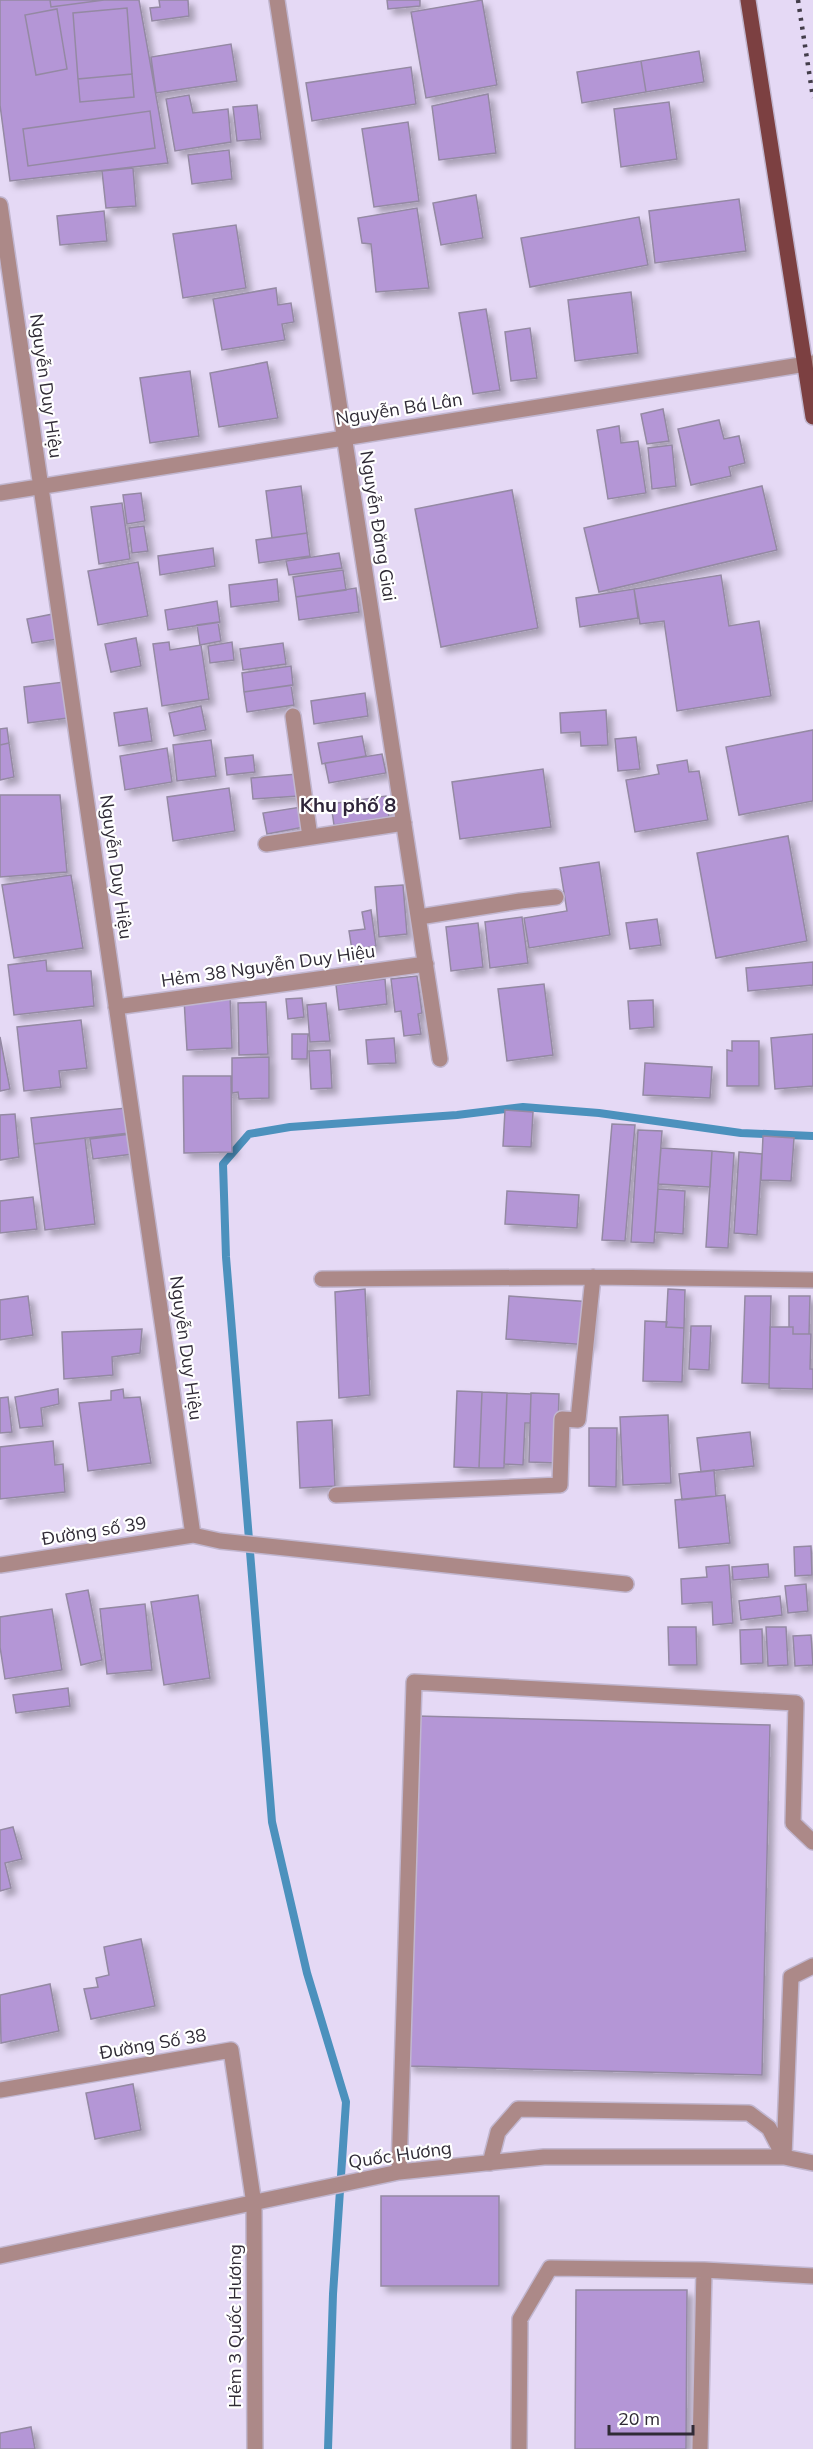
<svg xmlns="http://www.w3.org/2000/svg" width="813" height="2449" font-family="Mulish,sans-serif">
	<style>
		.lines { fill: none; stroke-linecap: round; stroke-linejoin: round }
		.stream { stroke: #4c91bd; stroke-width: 8 }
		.building { fill: #b496d6; stroke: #9489a3; stroke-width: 1.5; filter: url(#shadow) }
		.minor-casing { stroke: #c1b6cf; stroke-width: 18 }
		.major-casing { stroke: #c1b6cf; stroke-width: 18 }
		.minor { stroke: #ac8988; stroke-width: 15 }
		.major { stroke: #7c4041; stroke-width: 15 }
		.rail { stroke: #433d4a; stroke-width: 4.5; stroke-dasharray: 3 6; stroke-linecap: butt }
		.labels { text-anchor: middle; stroke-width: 4.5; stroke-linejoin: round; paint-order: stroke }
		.street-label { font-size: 18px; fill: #302b36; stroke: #fff }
		.neighbourhood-label { font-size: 20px; font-weight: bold; fill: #2f253a; stroke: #fff }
	</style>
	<defs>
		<filter id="shadow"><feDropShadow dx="5.5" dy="5.5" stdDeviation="3" flood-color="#0004"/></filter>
	</defs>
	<rect width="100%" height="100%" fill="#e5d9f5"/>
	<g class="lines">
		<path class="stream" d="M328 2449 333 2294 346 2102 307 1973 272 1822 226 1257 223 1164 249 1134 290 1127 457 1115 523 1107 599 1113 741 1133 813 1136"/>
	</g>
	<path class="building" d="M0 0H139L168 163 10 181 0 105Z
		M50 0H104L51 7Z
		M159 0H188L189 16 152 21 150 8 160 7Z
		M387 0H420V6L388 9Z
		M482 0 497 85 426 98 411 12Z
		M127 8 132 74 78 79 73 13Z
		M57 9 67 69 36 75 25 15Z
		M231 44 237 81 156 93 151 57Z
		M699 51 704 82 646 92 641 61Z
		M641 61 646 92 582 103 577 72Z
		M411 67 416 104 312 121 306 83Z
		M132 74 134 97 80 102 78 79Z
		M488 94 496 153 439 160 432 106Z
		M189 95 193 113 228 109 231 142 175 151 166 99Z
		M669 102 677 159 621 167 614 109Z
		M257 105 261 139 237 141 233 107Z
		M150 111 155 148 28 166 23 129Z
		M408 122 419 201 374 207 362 129Z
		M229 150 232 179 192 184 188 155Z
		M133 168 136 206 106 208 102 171Z
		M476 195 483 238 441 245 433 203Z
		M739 199 746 251 655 263 649 211Z
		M417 208 429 288 376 292 371 244 362 243 358 218Z
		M104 211 107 241 60 245 57 216Z
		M639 217 648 265 530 287 521 238Z
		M236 225 246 288 183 298 173 234Z
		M276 288 278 305 291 303 294 322 282 324 285 340 222 350 213 299Z
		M631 292 638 353 575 361 568 300Z
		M486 309 500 390 473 394 459 313Z
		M530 328 537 378 511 381 505 332Z
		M267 362 278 418 219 427 210 373Z
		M190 371 199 436 150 443 140 378Z
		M663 409 669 441 647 444 641 414Z
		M719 420 724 439 739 436 745 463 729 467 731 476 691 485 678 429Z
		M619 426 621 443 638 441 646 493 608 499 597 430Z
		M672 445 676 486 652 489 648 448Z
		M301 486 307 533 272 538 266 491Z
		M762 486 777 550 599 592 584 528Z
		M512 490 538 628 441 647 415 509Z
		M141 493 145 521 127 524 123 495Z
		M122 503 130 559 99 564 91 507Z
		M144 526 148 551 132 553 129 528Z
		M307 533 310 556 259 563 256 540Z
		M213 548 215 566 160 575 158 556Z
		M339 553 342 568 289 575 286 561Z
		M138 562 148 616 98 625 88 571Z
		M343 570 346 590 296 597 293 577Z
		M721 575 729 626 759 621 771 696 677 711 664 621 640 624 634 589Z
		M277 579 279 601 231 607 229 585Z
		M356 588 359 612 299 620 296 597Z
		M634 589 638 618 580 627 576 598Z
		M217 601 220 622 168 630 165 610Z
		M53 614 58 639 32 643 27 619Z
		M218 622 221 641 200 645 197 625Z
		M136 638 141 666 111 672 105 644Z
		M169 642 170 650 201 645 209 699 162 706 153 644Z
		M232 642 234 660 210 663 208 646Z
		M283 643 286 664 243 670 240 649Z
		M291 666 293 685 244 692 242 673Z
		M64 682 68 718 28 723 24 687Z
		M291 685 294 705 247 712 244 692Z
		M365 693 368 716 314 724 311 701Z
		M201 706 206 730 174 736 169 713Z
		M147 708 152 741 119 746 114 713Z
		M606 710 608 745 581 746 580 732 561 733 560 713Z
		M7 728 9 743 0 745V729Z
		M813 730V801L739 815 726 747Z
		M362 736 366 756 322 764 318 743Z
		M636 737 640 769 618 771 615 739Z
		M211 740 216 776 177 781 173 745Z
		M9 743 14 777 0 780V745Z
		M167 748 172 782 125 790 120 756Z
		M382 754 386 773 329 783 325 763Z
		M253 755 255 772 227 775 225 758Z
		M687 760 689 772 699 771 708 820 635 832 626 780 659 774 657 765Z
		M543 769 551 827 460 839 452 782Z
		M297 774 299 796 253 799 251 778Z
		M229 788 235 831 173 841 167 797Z
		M0 795H60L67 872 0 877Z
		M386 796 389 817 334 825 331 804Z
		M301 807 304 827 267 834 263 813Z
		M788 836 807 941 716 958 697 853Z
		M599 862 610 935 529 948 524 918 567 911 560 868Z
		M71 875 83 948 14 958 2 885Z
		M403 885 407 934 379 937 375 887Z
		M371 910 376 946 352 950 349 931 365 929 362 912Z
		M522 917 528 963 490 968 485 922Z
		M657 919 661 945 630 949 626 923Z
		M478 923 483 967 451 971 446 927Z
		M46 960 47 971H91L94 1006 14 1015 8 965Z
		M813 962V985L748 991 746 968Z
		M417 976 422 1013 418 1014 421 1034 404 1036 401 1011 395 1012 391 979Z
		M385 979 387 1004 339 1010 336 985Z
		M544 984 553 1055 507 1061 498 989Z
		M230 996 232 1048 187 1050 184 999Z
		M302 998 304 1017 288 1019 286 999Z
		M653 1000 654 1027 630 1029 628 1001Z
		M266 1002 268 1054 239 1055 238 1003Z
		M326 1003 330 1041 310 1042 307 1005Z
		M81 1020 87 1068 59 1071 61 1087 24 1091 17 1027Z
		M292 1034H308L307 1059H292Z
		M813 1034V1086L775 1089 771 1038Z
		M0 1037 10 1089 0 1091Z
		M394 1038 396 1063 368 1064 366 1040Z
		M732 1041H759V1086H727V1050L732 1051Z
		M330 1050 332 1088 311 1089 309 1051Z
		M269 1057V1098L239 1099 238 1092 232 1093V1058Z
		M645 1063 712 1067 710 1098 643 1095Z
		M183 1076H231L232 1152 184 1153Z
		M126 1108 129 1133 34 1144 31 1118Z
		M505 1110 533 1112 531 1147 503 1146Z
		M15 1114 19 1157 0 1160V1115Z
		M612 1124 635 1125 625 1241 602 1240Z
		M638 1130 662 1131 654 1243 631 1242Z
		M131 1134 133 1154 93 1159 90 1139Z
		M763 1136 794 1138 791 1181 761 1180Z
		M85 1138 95 1224 45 1230 34 1144Z
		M661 1148 712 1151 710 1187 658 1184Z
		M712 1151 734 1153 728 1248 706 1247Z
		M739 1152 762 1154 757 1235 734 1233Z
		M658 1189 685 1191 683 1234 655 1232Z
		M507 1191 579 1195 577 1228 505 1224Z
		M33 1197 37 1229 0 1233V1201Z
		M365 1289 370 1395 339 1398 335 1292Z
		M668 1289 685 1290 684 1328 666 1327Z
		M28 1296 33 1335 0 1340V1300Z
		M509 1296 592 1302 589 1345 506 1339Z
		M745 1296H771L769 1384 742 1383Z
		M789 1296H810L809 1334H793V1327H789Z
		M645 1321 667 1322 666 1327 684 1328 682 1382 643 1381Z
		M691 1326H711L709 1370 689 1369Z
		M770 1327H793V1334H811L810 1369H813V1389L769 1388Z
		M142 1329 140 1353 112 1357 113 1375 64 1379 62 1332Z
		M58 1389 59 1404 41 1408 43 1426 20 1428 15 1397Z
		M123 1389 124 1398 140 1397 151 1463 88 1471 79 1403 111 1400V1391Z
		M457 1391 482 1392 479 1468 454 1467Z
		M482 1392 507 1393 504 1468H479Z
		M507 1393 531 1394 530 1423H525L523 1465 504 1464Z
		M531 1393 559 1394 557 1463 529 1462Z
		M8 1397 12 1432 0 1433V1398Z
		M668 1415 671 1483 623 1485 620 1417Z
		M332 1420 335 1486 300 1488 297 1422Z
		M589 1428H617L616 1487 589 1486Z
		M750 1432 754 1466 701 1472 697 1438Z
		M53 1441 55 1465 63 1464 65 1492 0 1499V1447Z
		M714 1470 716 1496 682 1500 679 1474Z
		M725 1495 730 1543 679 1548 675 1500Z
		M811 1546 812 1575 795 1576 794 1547Z
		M768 1564 769 1577 733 1580 732 1567Z
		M729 1565 733 1623 713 1625 712 1602 682 1604 681 1579 707 1577 706 1567Z
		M806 1584 808 1611 788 1613 785 1586Z
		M88 1590 102 1660 81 1665 66 1594Z
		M198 1595 210 1678 164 1685 151 1602Z
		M780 1596 782 1615 741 1620 739 1601Z
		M145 1604 152 1670 107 1674 100 1609Z
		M52 1609 62 1670 5 1679 0 1647V1617Z
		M668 1627H696L697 1665H669Z
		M766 1627H786L788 1665 768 1666Z
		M762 1629 763 1663 741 1664 740 1630Z
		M811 1635 813 1665 795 1666 793 1636Z
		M68 1688 70 1706 16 1713 13 1695Z
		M417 1716 770 1725 762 2075 408 2066Z
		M13 1827 22 1859 5 1863 11 1888 0 1891V1830Z
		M141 1939 155 2006 91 2019 84 1989 98 1987 96 1978 109 1975 104 1947Z
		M50 1984 59 2031 1 2043 0 1995Z
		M133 2084 141 2130 95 2139 86 2093Z
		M381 2196H499V2286H381Z
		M576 2290H687L686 2449H575Z
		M31 2427 35 2449H0V2433Z"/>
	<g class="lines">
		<g class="minor-casing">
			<path id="minor" d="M277 0 440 1059
				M0 205 193 1535
				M0 493 813 363
				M293 716 310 837
				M266 844 404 823
				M419 917 520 901 556 897
				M116 1007 426 964
				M322 1279 593 1277 813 1280
				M336 1495 560 1485 562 1419 578 1420 593 1277
				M0 1565 193 1535 220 1541 626 1584
				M0 2090 231 2050 254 2204 255 2449
				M784 2157 791 1977 813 1966
				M490 2163 498 2132 518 2109 749 2113 769 2128 784 2157
				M399 2172 414 1682 796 1703 793 1823 813 1842
				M0 2256 399 2172 544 2157H784L813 2163
				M519 2449 520 2319 550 2268 704 2270 813 2276
				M700 2449 704 2270"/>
		</g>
		<g class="major-casing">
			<path id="major" d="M748 0 813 417"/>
		</g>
		<use href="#minor" class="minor"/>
		<use href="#major" class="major"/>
		<path class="rail" d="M798 0 813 98"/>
	</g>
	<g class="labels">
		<g class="street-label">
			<text transform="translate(46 386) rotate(82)" y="6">Nguyễn Duy Hiệu</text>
			<text transform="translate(399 409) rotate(-9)" y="6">Nguyễn Bá Lân</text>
			<text transform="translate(378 526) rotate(81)" y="6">Nguyễn Đăng Giai</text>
			<text transform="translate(116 867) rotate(82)" y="6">Nguyễn Duy Hiệu</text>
			<text transform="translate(268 966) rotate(-8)" y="6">Hẻm 38 Nguyễn Duy Hiệu</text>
			<text transform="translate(186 1348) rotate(82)" y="6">Nguyễn Duy Hiệu</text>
			<text transform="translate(94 1531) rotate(-9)" y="6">Đường số 39</text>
			<text transform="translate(153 2044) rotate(-10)" y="6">Đường Số 38</text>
			<text transform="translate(400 2155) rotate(-8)" y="6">Quốc Hương</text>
			<text transform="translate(235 2326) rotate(-90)" y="6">Hẻm 3 Quốc Hương</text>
		</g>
		<g class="neighbourhood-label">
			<text x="348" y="812">Khu phố 8</text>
		</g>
	</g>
	<path d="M609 2425v9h84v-9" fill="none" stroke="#302b36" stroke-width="3"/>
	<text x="618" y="2425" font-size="18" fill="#302b36" stroke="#ffffff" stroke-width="4.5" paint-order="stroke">20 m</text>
</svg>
